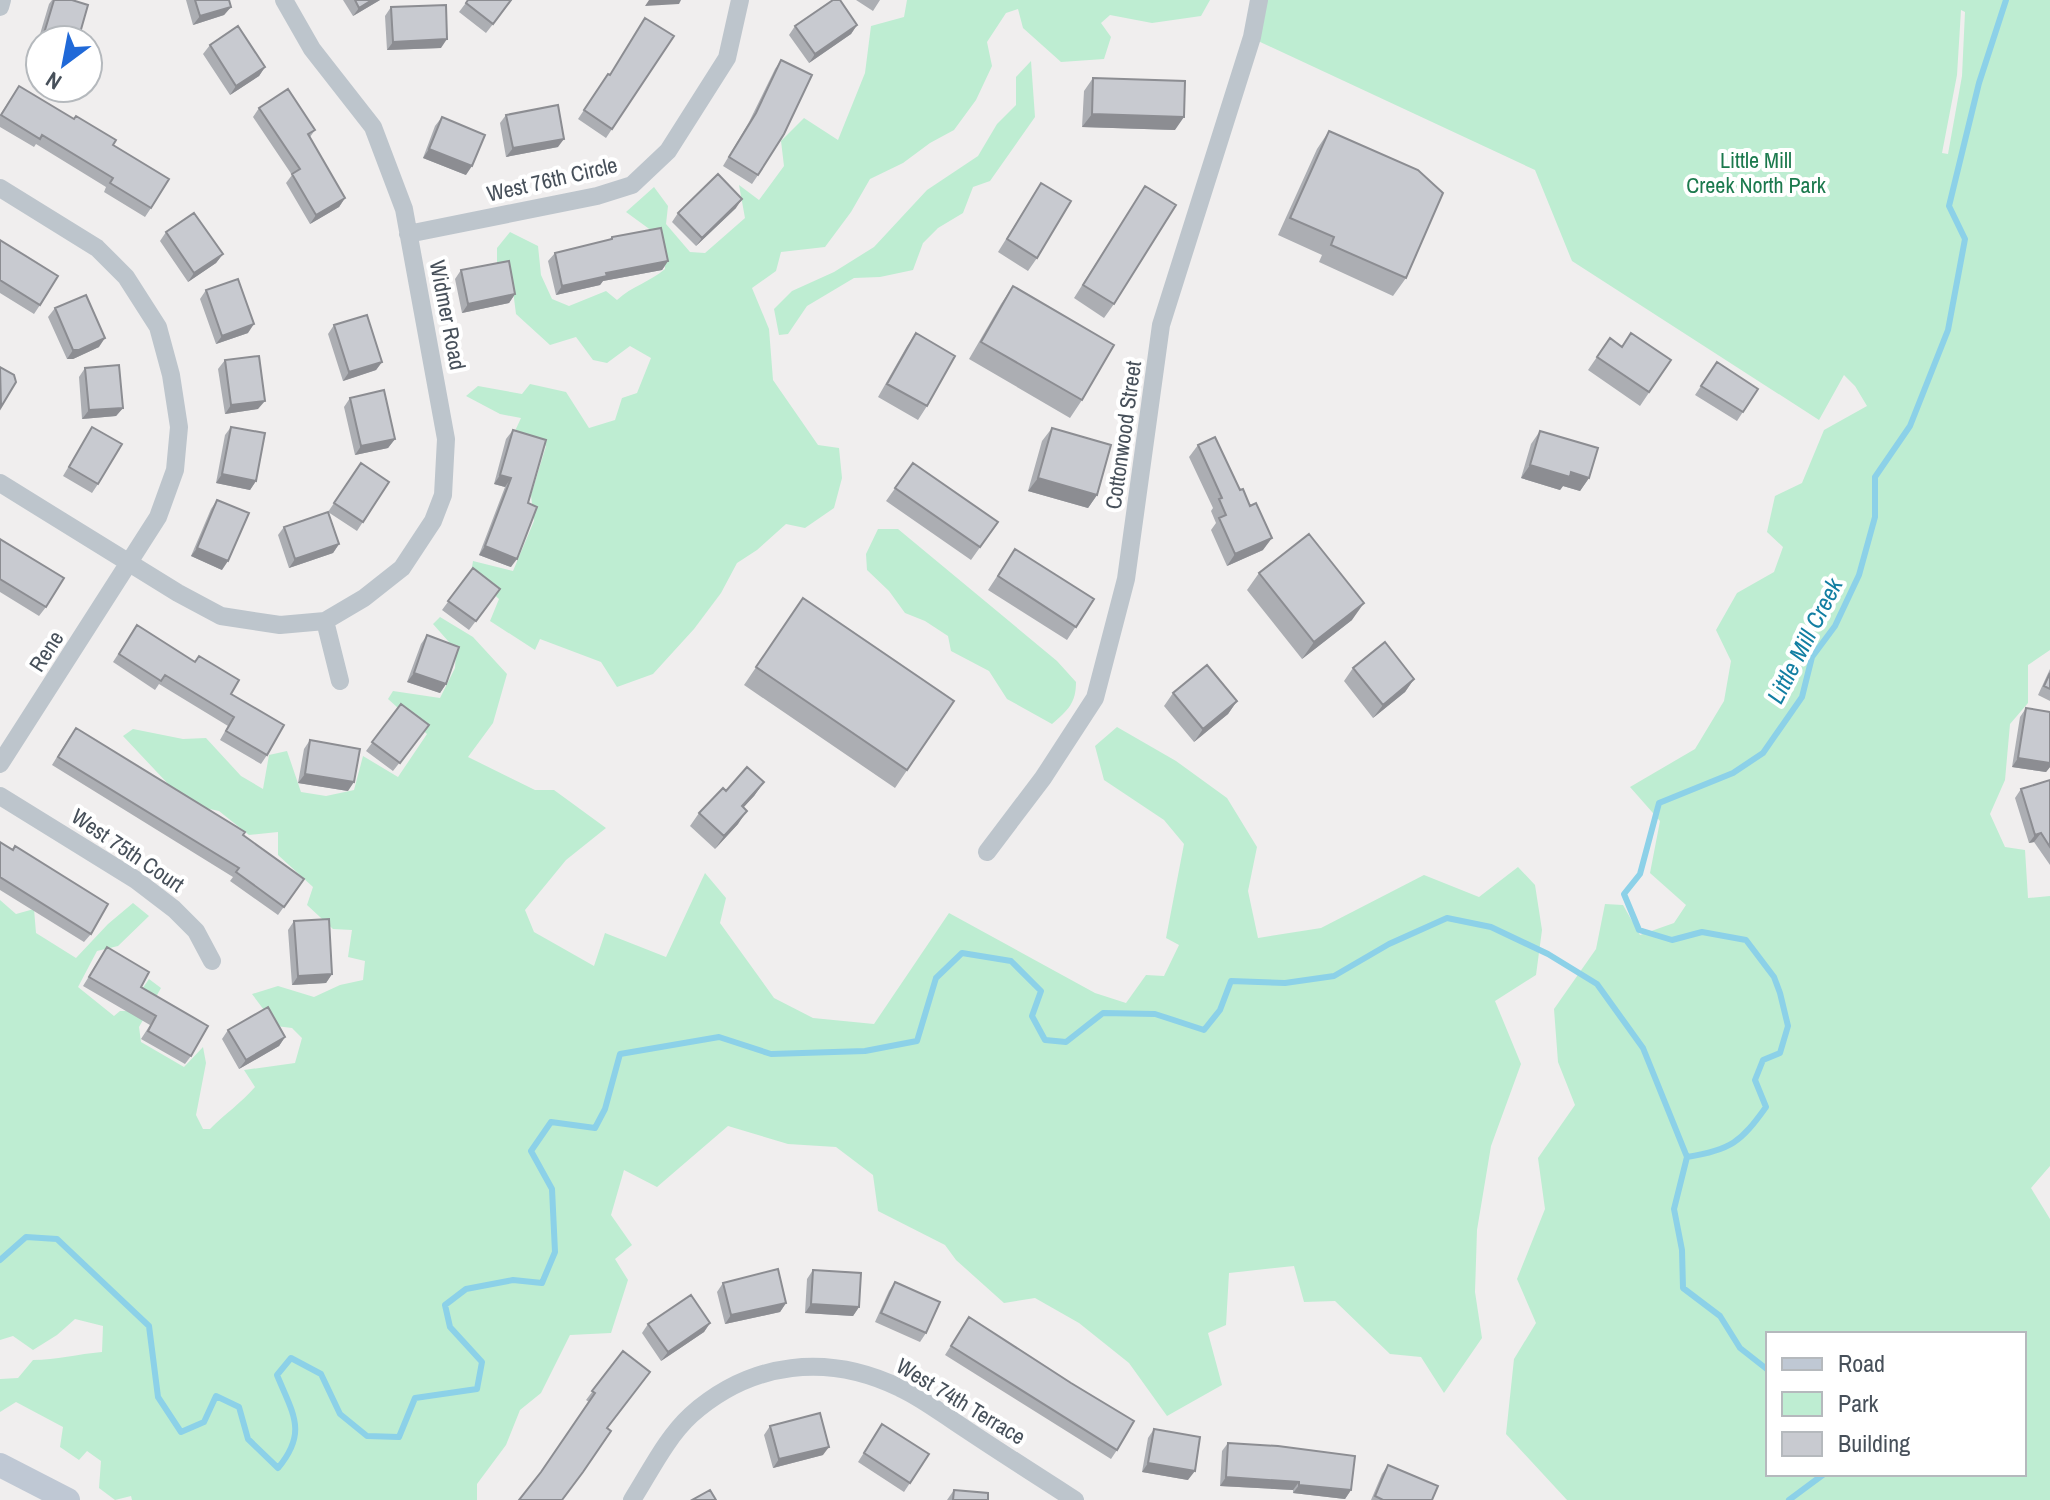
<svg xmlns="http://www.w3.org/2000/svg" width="2050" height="1500" font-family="'Archivo Narrow',sans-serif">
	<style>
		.green { fill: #beedd2; fill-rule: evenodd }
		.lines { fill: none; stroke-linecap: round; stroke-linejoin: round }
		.stream { stroke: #8cd1e8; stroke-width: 6 }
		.street { stroke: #bdc5cc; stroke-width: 18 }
		.secondary { stroke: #bfc8d4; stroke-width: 24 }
		.wall { fill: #acaeb3 }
		.shaded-wall { fill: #8c8d92 }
		.building { fill: #c8cad0; stroke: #8c8d92; stroke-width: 2 }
		.labels { text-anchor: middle; stroke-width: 8; stroke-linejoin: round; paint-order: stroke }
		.park-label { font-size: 22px; fill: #1b794d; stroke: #fff }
		.street-label { font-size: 22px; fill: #47505a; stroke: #fff }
		.water-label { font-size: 24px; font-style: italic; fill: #127ea2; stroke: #fff }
	</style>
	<rect width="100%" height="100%" fill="#f0eeee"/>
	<path class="green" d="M907 0H1210L1201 16 1152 23 1110 15 1101 23 1111 37 1104 59 1061 62 1023 28 1018 9 1006 13 987 42 992 66 976 100 954 130 930 143 903 163 870 179 851 212 825 247 781 252 776 271 752 288 769 329 773 380 818 445 839 448 842 478 834 508 805 528 786 524 757 550 737 563 721 593 694 629 653 674 617 687 601 662 540 639 535 650 490 621 499 599 471 574 473 561 513 571 534 521 531 495 546 446 515 431 521 418 500 414 466 396 478 386 522 394 530 384 566 392 589 428 615 420 622 398 637 393 651 358 630 346 607 363 593 360 576 337 550 345 516 314 511 275 497 264V248L510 232 538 246 541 275 552 299 569 306 606 291 617 300C632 286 650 282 665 269L663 239 626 212 654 187 668 206 666 224 690 252 705 253 745 218 739 185 759 200 784 166 781 141 804 118 838 140 865 73 871 26 904 17Z
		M1264 0H2050V650L2028 665V703L2010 724 2005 780 1990 814 2005 847 2025 850 2028 898 2050 896V1166L2031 1188 2050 1219V1500H1567L1506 1434 1514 1359 1536 1323 1517 1279 1545 1209 1538 1158 1575 1105 1558 1062 1554 1009 1596 949 1605 904 1623 905 1640 935 1674 923 1686 905 1650 873 1660 821 1630 787 1695 749 1724 701 1731 661 1716 630 1737 593 1774 572 1783 547 1767 532 1775 496 1802 483 1824 430 1867 406 1855 386 1844 375 1819 420 1572 261 1535 170 1258 41ZM1961 10 1965 12 1962 76 1948 154 1942 153 1957 75ZM1768 1334H2024V1474H1768Z
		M1031 61 1035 117 990 181 973 187 963 213 938 228 923 243 913 270 880 277 854 278 807 306 788 334 779 335 774 309 792 291 834 272 874 247 927 190 978 156 997 124 1016 105V77Z
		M878 529H898L1057 661 1076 682C1076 703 1068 710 1052 724L1007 699 989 671 951 651 948 636 925 621 905 613 889 591 867 570 866 554Z
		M440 617 473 637 507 674 493 723 468 757 535 790H554L606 828 566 860 525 910 534 932 594 966 605 933 666 957 705 873 726 898 720 923 774 998 813 1018 874 1024 949 913 1095 993 1126 1003 1146 975 1164 976 1179 945 1166 938 1184 844 1164 820 1104 780 1095 746 1117 727 1176 761 1227 798 1257 847 1248 891 1258 938 1321 928 1424 875 1479 897 1518 867 1535 885 1542 930 1536 975 1495 1001 1521 1064 1491 1146 1477 1230 1475 1292 1482 1338 1444 1393 1421 1357 1390 1354 1335 1301 1304 1302 1294 1266 1229 1273 1226 1325 1208 1333 1222 1385 1167 1416 1129 1363 1079 1323 1035 1298 1004 1303 956 1260 945 1245 878 1211 873 1175 836 1147 788 1144 728 1126 657 1187 624 1170 611 1215 632 1245 615 1259 628 1280 611 1333 570 1335 541 1393 520 1410 506 1445 477 1484V1500H132L131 1496 115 1500 99 1488 101 1461 87 1451 79 1460 60 1447 63 1427 16 1402 0 1412V1379L18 1378 33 1360C56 1360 78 1354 102 1352L103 1326 75 1319 57 1335 33 1350 13 1336 0 1340V900L16 914 34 909 36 933 76 958 108 924 133 903 149 916 118 946 97 951 78 987 114 1016 120 1011H127L149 979 161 988 139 1027 141 1042 184 1067 203 1047 206 1063 196 1115 203 1129H210C225 1114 241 1103 255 1087L244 1070 295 1063 302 1038 292 1028 276 1026 252 994 278 986 314 997 340 985 363 980 365 961 348 957 352 930 333 929 307 905 313 887 278 855V832L249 835 219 811 187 804 123 736 133 729 183 739 206 738 241 776 263 789 269 755 287 751 301 792 326 796 354 790 363 756 398 777 427 734 388 699 393 691 440 698 455 668 456 650 433 624Z"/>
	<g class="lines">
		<path class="stream" d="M0 1260 26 1237 57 1239 149 1326 158 1397 181 1432 204 1422 216 1396 239 1407 248 1439 278 1468C308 1432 293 1414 277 1375L291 1358 321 1374 340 1414 367 1436 399 1437 415 1398 477 1389 482 1362 450 1327 445 1305 466 1289 513 1280 542 1283 555 1252 552 1189 531 1151 551 1122 595 1128 605 1109 620 1054 719 1037 771 1054 865 1051 917 1041 936 978 962 953 1011 961 1041 991 1032 1016 1045 1040 1066 1042 1103 1013 1155 1014 1204 1030 1220 1010 1231 981 1285 983 1334 976 1389 944 1447 918 1491 927 1548 954 1597 984 1643 1048 1687 1157
			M1768 1370 1740 1348 1720 1316 1683 1288 1682 1250 1674 1209 1687 1157C1731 1150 1741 1142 1766 1107L1755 1080 1763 1060 1780 1053 1788 1026 1780 993 1774 977 1746 940 1702 932 1672 940 1639 930 1624 894 1640 874 1659 803 1733 773 1763 753 1802 697 1812 657 1835 626 1859 575 1875 517V477L1910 426 1948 330 1965 239 1949 206 1979 83 2006 0
			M1789 1500 1824 1474"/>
		<path class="street" d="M0 7 2 0
			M0 188 97 248 126 277 158 327 171 375 179 427 175 470 158 517 0 764
			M408 234 597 196 632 185 668 151 727 58 740 0
			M0 483 178 593 221 616 280 625 325 621 364 598 402 568 433 521 443 495 446 439 404 209 373 127 312 49 284 0
			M325 621 340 681
			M0 796 136 880 174 909 196 931 212 961
			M987 852 1043 778 1095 698 1126 579 1161 325 1252 37 1259 0
			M632 1500C650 1472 666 1438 691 1415 752 1361 828 1353 900 1388 924 1399 945 1416 967 1430 1003 1454 1039 1477 1075 1500"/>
		<path class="secondary" d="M0 1465 68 1500"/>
	</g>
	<path class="wall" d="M52 0H72L78 40H40V53L35 51 49 4Z
		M186 0H229L231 7 224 15 193 25Z
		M343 0H380L353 16Z
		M468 0H512L486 33 459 12Z
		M856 0H880L873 11Z
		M391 7 441 48 387 50 385 16Z
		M645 18 674 36 606 138 578 119 608 74 610 75Z
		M857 25 851 34 809 63 789 35 795 26Z
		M210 45 265 67 259 76 230 95 203 54Z
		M781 60 758 175 752 184 723 166 749 122 775 69Z
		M1093 78 1175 130 1082 127 1084 91Z
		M19 86 113 145 151 208 145 217 104 192 106 187 36 144 34 147 0 127V115Z
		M259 108 315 130 310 137 345 198 339 207 310 224 286 183 292 175 253 117Z
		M506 115 558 147 506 157 500 123Z
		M442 117 466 175 423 158 435 126Z
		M1329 131 1406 278 1393 296 1319 262 1322 255 1278 235 1317 149Z
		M1041 183 1037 258 1028 271 998 252Z
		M1145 186 1114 304 1104 318 1074 298Z
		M736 208 696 246 672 222 678 213Z
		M166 232 223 254 216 263 188 282 160 241Z
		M612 237 668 261 662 270 603 281 600 285 556 295 548 261 555 253 609 240Z
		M0 240 40 305 34 314 0 293Z
		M461 270 515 294 509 303 462 313 455 279Z
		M1013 286 1082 400 1070 418 969 359 1001 304Z
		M206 290 248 333 216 344 200 299Z
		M55 308 99 347 73 359H67L48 317Z
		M334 325 382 362 376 370 343 381 328 334Z
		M916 333 927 406 918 420 878 397 907 346Z
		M1610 338 1622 346 1671 360 1640 406 1588 370Z
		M225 360 258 409 225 414 218 369Z
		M1717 362 1758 389 1737 421 1695 395Z
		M85 368 123 408 116 416 82 419 79 377Z
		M350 398 395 439 388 448 355 455 344 407Z
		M92 427 98 484 92 493 63 476Z
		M231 427 256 481 250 490 216 483 225 435Z
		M1052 428 1097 495 1088 508 1028 491 1042 441Z
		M513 430 528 503 511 567 479 555 505 487 494 484 506 439Z
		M1540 431 1589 478 1580 491 1563 486 1560 490 1521 478 1531 444Z
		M1198 445 1263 550 1227 566 1211 530 1216 523 1211 511 1213 508 1189 457Z
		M361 463 389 482 357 531 328 512Z
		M913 463 998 522 971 560 886 501Z
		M217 500 222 570 191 556 211 509Z
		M284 527 339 544 333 553 289 568 278 535Z
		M0 539 46 607 39 616 0 592Z
		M1015 549 1094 599 1067 640 988 590Z
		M473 568 500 589 469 630 442 610Z
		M1259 573 1352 620 1302 659 1247 590Z
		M803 598 954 701 895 788 744 685Z
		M137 625 231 694 267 755 261 764 220 740 228 726 159 684 155 690 113 662Z
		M427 635 446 684 440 693 407 682 421 644Z
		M1353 668 1414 679 1405 692 1373 718 1344 681Z
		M2050 669V701L2038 695Z
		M1173 693 1237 701 1228 714 1194 742 1164 706Z
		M401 704 429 725 393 771 366 751Z
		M2026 708 2050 712V767L2046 772 2012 767 2020 717Z
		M70 736 243 835 304 879 278 915 230 881 233 877 52 765Z
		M310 740 348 791 298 783 304 749Z
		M2050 780V865L2034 842 2029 843 2015 798 2021 789Z
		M764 782 754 796 743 807 738 824 715 849 690 826 699 813 726 791Z
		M0 842 12 850 91 934 84 942 0 890Z
		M294 921 332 974 326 983 292 985 288 930Z
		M107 947 191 1056 185 1064 141 1039 150 1025 83 986Z
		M228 1030 285 1037 279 1046 239 1069 222 1039Z
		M813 1270 859 1307 853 1316 805 1313 807 1279Z
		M895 1282 926 1333 920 1342 875 1322 889 1291Z
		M723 1283 786 1303 780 1312 725 1324 717 1292Z
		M969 1317 1117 1450 1111 1459 945 1355Z
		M710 1323 704 1332 661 1361 642 1333 648 1324Z
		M623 1351 607 1429 540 1473 589 1402 586 1400Z
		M882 1424 929 1454 904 1492 858 1462Z
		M770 1426 823 1455 773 1468 764 1435Z
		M1154 1429 1188 1480 1142 1472 1148 1438Z
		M1228 1443 1351 1490 1345 1499 1293 1493V1490L1220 1486 1222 1451Z
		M1388 1465 1432 1500H1371L1382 1474Z
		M954 1490 988 1500H947Z"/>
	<path class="shaded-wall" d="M372 0H380L353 16 359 8Z
		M649 0H681L679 4 645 6Z
		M231 7 224 15 193 25 200 16Z
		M857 25 851 34 809 63 815 54Z
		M447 39 441 48 387 50 393 42Z
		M265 67 259 76 230 95 236 86Z
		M1092 114 1184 117 1175 130 1082 127Z
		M564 139 558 147 506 157 513 148Z
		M429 149 472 166 466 175 423 158Z
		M345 198 339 207 310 224 316 215Z
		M742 199 736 208 696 246 702 238Z
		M223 254 216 263 188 282 194 273Z
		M668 261 662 270 603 281 600 285 556 295 562 286 606 273Z
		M515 294 509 303 462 313 468 304Z
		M254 324 248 333 216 344 222 336Z
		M105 338 99 347 73 359H67L73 350Z
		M382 362 376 370 343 381 349 372Z
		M265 401 258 409 225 414 231 405Z
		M123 408 116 416 82 419 89 410Z
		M395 439 388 448 355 455 361 446Z
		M1530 465 1571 472 1589 478 1580 491 1563 486 1560 490 1521 478Z
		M222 474 256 481 250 490 216 483Z
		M500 475 511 478 505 487 494 484Z
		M1038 478 1097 495 1088 508 1028 491Z
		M1272 538 1263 550 1227 566 1235 554Z
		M339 544 333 553 289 568 295 559Z
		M485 546 517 559 511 567 479 555Z
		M197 548 228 561 222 570 191 556Z
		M1364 603 1352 620 1302 659 1314 642Z
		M414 673 446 684 440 693 407 682Z
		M1414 679 1405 692 1373 718 1383 705Z
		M1237 701 1228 714 1194 742 1203 729Z
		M2018 758 2050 763V767L2046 772 2012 767Z
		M305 774 354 782 348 791 298 783Z
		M764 782 754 796 733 819 742 806Z
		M747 811 738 824 715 849 724 836Z
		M2041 833 2034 842 2029 843 2035 835Z
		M332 974 326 983 292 985 298 976Z
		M285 1037 279 1046 239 1069 246 1060Z
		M786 1303 780 1312 725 1324 731 1315Z
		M811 1304 859 1307 853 1316 805 1313Z
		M710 1323 704 1332 661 1361 668 1352Z
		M829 1447 823 1455 773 1468 779 1459Z
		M1148 1463 1195 1471 1188 1480 1142 1472Z
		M1226 1477 1299 1482 1293 1490 1220 1486Z
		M1299 1485 1351 1490 1345 1499 1293 1493Z"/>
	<path class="building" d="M54 0H72L88 5 78 40H42Z
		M195 0H229L231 7 200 16Z
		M355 0H372L359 8Z
		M468 0H511L493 24 466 3Z
		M833 0H840L857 25 815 54 795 26Z
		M446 5 447 39 393 42 391 7Z
		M645 18 674 36 612 129 584 110 608 74 610 75Z
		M238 26 265 67 236 86 210 45Z
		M781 60 812 75 784 134 758 175 729 157 756 113Z
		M1093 78 1185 81 1184 117 1092 114Z
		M19 86 74 119 76 116 116 140 113 145 169 179 151 208 110 183 113 178 42 135 40 139 1 115Z
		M288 89 315 130 308 134 345 198 316 215 292 174 300 169 259 108Z
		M558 105 564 139 513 148 506 115Z
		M442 117 485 135 472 166 429 149Z
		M1329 131 1418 170 1443 193 1406 278 1331 245 1334 237 1290 218Z
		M718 174 742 199 702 238 678 213Z
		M1041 183 1071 201 1037 258 1007 239Z
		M1145 186 1176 205 1114 304 1083 285Z
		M194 213 223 254 194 273 166 232Z
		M661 228 668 261 606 273 607 276 562 286 555 253 612 239V237Z
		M0 240 58 276 40 305 0 280Z
		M509 261 515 294 468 304 461 270Z
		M238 279 254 324 222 336 206 290Z
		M1013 286 1114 345 1082 400 981 342Z
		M86 295 105 338 79 350H73L55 308Z
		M367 315 382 362 349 372 334 325Z
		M916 333 955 356 927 406 887 384Z
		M1631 333 1671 360 1649 392 1597 357 1610 338 1622 347Z
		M259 356 265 401 231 405 225 360Z
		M1717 362 1758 389 1743 412 1701 386Z
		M119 365 123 408 89 410 85 368Z
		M0 367 14 375 16 382 1 407Z
		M384 390 395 439 361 446 350 398Z
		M92 427 122 444 98 484 69 467Z
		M231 427 265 433 256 481 222 474Z
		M1052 428 1111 445 1097 495 1038 478Z
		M513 430 546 440 528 503 537 507 517 559 485 546 511 478 500 475Z
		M1540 431 1598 448 1589 478 1571 472 1570 477 1530 465Z
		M1215 437 1240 490 1243 489 1250 506 1256 503 1272 538 1235 554 1219 518 1226 515 1219 499 1222 498 1198 445Z
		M361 463 389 482 363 522 334 503Z
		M913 463 998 522 980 547 895 488Z
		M217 500 249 513 228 561 197 548Z
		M328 512 339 544 295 559 284 527Z
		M1309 534 1364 603 1314 642 1259 573Z
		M0 539 64 578 46 607 0 579Z
		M1015 549 1094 599 1076 627 998 576Z
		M473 568 500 589 476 621 448 601Z
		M803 598 954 701 907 770 756 667Z
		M137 625 195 662 199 656 239 680 231 694 284 725 267 755 226 731 234 717 165 675 161 681 119 654Z
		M427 635 459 647 446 684 414 673Z
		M1385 642 1414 679 1383 705 1353 668Z
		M1207 665 1237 701 1203 729 1173 693Z
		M2050 673V689L2044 686Z
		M401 704 429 725 400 763 372 742Z
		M2026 708 2050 712V763L2018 758Z
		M76 728 245 832 243 835 304 879 284 907 236 872 239 868 58 757Z
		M310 740 360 749 354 782 305 774Z
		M747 767 764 782 742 806 747 811 724 836 699 813 723 788 726 791Z
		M2050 780V847L2041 833 2035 835 2021 789Z
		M0 842 13 850 15 846 108 904 91 934 0 877Z
		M329 919 332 974 298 976 294 921Z
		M107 947 149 972 141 987 208 1026 191 1056 148 1031 156 1016 89 977Z
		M268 1007 285 1037 246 1060 228 1030Z
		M778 1269 786 1303 731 1315 723 1283Z
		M813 1270 861 1273 859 1307 811 1304Z
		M895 1282 940 1302 926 1333 881 1313Z
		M691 1295 710 1323 668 1352 648 1324Z
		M969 1317 1071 1383 1134 1421 1117 1450 951 1346Z
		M623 1351 650 1372 607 1428 611 1431 583 1472 562 1500H519L541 1472 595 1393 592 1391Z
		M820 1413 829 1447 779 1459 770 1426Z
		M882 1424 929 1454 910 1483 864 1453Z
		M1154 1429 1200 1437 1195 1471 1148 1463Z
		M1228 1443 1278 1446 1355 1456 1351 1490 1299 1485V1482L1226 1477Z
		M1388 1465 1438 1486 1432 1500H1383L1375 1496Z
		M710 1490 716 1500H692Z
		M954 1490 988 1493V1500H953Z"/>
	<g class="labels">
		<g class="park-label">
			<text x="1756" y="168">Little Mill<tspan x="1756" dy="25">Creek North Park</tspan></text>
		</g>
		<g class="street-label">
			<text transform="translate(552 179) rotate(-13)" y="8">West 76th Circle</text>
			<text transform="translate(448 315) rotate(79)" y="8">Widmer Road</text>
			<text transform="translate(1123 435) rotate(-82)" y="8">Cottonwood Street</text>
			<text transform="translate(46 651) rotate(-57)" y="8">Rene</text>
			<text transform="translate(128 850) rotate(34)" y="8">West 75th Court</text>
			<text transform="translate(961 1401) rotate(31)" y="8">West 74th Terrace</text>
		</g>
		<g class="water-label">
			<text transform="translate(1805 641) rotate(-63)" y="8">Little Mill Creek</text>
		</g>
	</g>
	<rect x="1766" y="1332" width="260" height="144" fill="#ffffff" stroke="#b5b9bd" stroke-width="2"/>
	<rect x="1782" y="1358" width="40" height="12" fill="#bfc8d4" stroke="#b5b9bd" stroke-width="2"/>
	<text x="1838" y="1372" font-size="24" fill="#47505a">Road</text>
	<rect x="1782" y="1392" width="40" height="24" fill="#beedd2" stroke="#b5b9bd" stroke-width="2"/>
	<text x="1838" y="1412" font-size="24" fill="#47505a">Park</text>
	<rect x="1782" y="1432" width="40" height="24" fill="#c8cad0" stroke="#b5b9bd" stroke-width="2"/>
	<text x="1838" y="1452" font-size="24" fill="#47505a">Building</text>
	<g transform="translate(64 64) rotate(212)"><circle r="38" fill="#ffffff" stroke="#b5b9bd" stroke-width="2"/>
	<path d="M0-6L14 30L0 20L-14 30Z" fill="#2069d8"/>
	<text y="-12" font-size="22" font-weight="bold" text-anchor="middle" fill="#47505a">N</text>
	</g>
</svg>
